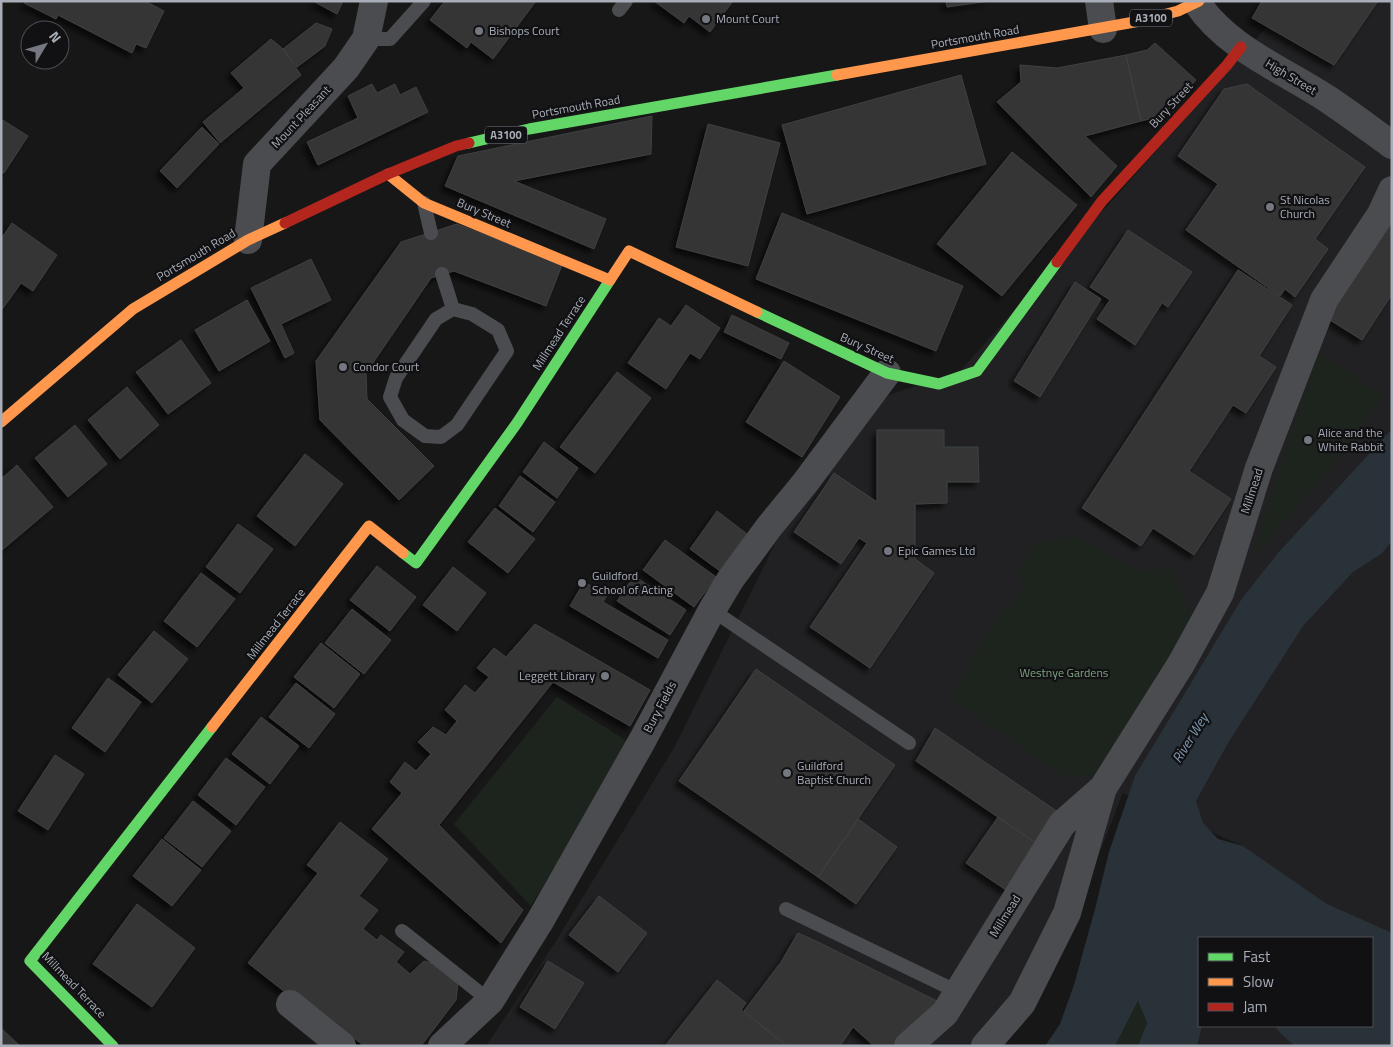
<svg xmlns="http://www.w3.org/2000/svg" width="1393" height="1047" font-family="'Titillium Web',sans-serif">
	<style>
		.built { fill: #212123 }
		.green { fill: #1d241e }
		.water { fill: #2a3239 }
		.building { fill: #353536; stroke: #3f4043; filter: url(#shadow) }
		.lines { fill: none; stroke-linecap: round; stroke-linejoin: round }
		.lane { stroke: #4b4c50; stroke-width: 14 }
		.street { stroke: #4b4c50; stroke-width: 28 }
		.fast { stroke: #63d668; stroke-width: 11 }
		.slow { stroke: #ff974d; stroke-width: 11 }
		.jam { stroke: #b3261e; stroke-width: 11 }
		.poi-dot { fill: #757880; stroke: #111113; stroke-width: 2 }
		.labels { text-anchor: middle; stroke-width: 4.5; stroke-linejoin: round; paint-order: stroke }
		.shield { fill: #111113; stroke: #7b7e86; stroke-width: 1 }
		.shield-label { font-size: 11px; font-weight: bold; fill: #a8adb8 }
		.poi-label { font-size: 12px; fill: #a8adb8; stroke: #111113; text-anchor: start }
		.street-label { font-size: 12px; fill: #a8adb8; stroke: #111113 }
		.park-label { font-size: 12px; fill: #7fa381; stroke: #111113 }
		.water-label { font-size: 14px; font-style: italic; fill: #7f9bb3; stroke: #111113 }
	</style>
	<defs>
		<filter id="shadow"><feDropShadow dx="-4.5" dy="4.5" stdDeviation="2.5" flood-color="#0009"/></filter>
	</defs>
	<rect width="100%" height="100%" fill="#171717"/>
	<path class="built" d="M1280 1H1392V1046H1197L1202 1026H1372V938L1243 846 1123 793 1051 977 993 1046H486L556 941 675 746 805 483 886 396 961 370 1265 29Z"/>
	<path class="green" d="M1318 352 1384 396 1325 475 1251 558Z
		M1073 535 1140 572 1171 567 1194 624 1101 774 1065 778 951 698 995 620 1024 592 1019 570 1033 544Z
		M557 697 627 741 594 802 531 906 454 824Z
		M1138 1001 1147 1023 1138 1046H1115Z"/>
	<path class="water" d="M1392 429V541L1381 554 1353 572 1303 626 1228 743 1196 801 1203 823 1218 839 1243 846 1327 904 1392 933V1046H1295L1281 1034 1275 1026H1372V938H1199V1026H1202L1197 1046H1138L1147 1023 1138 1001 1115 1046H1045L1060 1024 1074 985 1095 909 1109 852 1135 776 1241 600 1278 553Z"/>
	<path class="building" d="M25 1H145L164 11 146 48 136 44 132 53 58 15 56 19 24 3Z
		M313 1H343L337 14Z
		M445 1H536L493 59 471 42 467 48 430 20Z
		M654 1H733L710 32 689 16 684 23Z
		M946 1H990L947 7Z
		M1262 1H1378L1334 65 1252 18Z
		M316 23 332 29 325 46 297 67 283 49Z
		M271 39 283 49 301 75 220 143 203 122 244 88 231 73Z
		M1155 43 1196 80 1163 116 1141 121 1126 55 1147 50Z
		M1126 55 1141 121 1085 136 1117 166 1091 197 997 102 1021 82 1020 65 1057 68Z
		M961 75 986 164 807 214 782 125Z
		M372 84 377 93 395 84 400 95 416 87 428 112 318 165 307 142 358 118 348 96Z
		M1247 84 1365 167 1315 239 1328 249 1295 297 1285 289 1280 296 1186 230 1218 184 1178 156 1224 89Z
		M652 116 651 154 514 181 606 219 594 249 445 186 458 156Z
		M1 119 28 136 4 173 1 172Z
		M708 124 780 143 748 266 676 247Z
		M202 127 219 144 177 188 160 171Z
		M1012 152 1077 205 1002 296 937 244Z
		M782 213 963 286 936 351 756 279Z
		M12 223 57 255 33 291 21 283 1 311V239Z
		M457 224 562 265 546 306 454 271 431 278 366 373 367 399 434 466 399 500 320 420 316 361 401 242Z
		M1392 225V294L1362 340 1330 320 1341 294 1382 226Z
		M1128 230 1192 272 1168 307 1162 303 1135 345 1097 319 1110 300 1090 287Z
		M311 259 331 300 281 324 294 353 285 358 251 288Z
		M1238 270 1292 305 1259 356 1276 367 1246 413 1233 405 1189 471 1231 499 1194 555 1153 528 1141 546 1082 508Z
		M1075 282 1101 299 1040 397 1014 381Z
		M247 300 270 341 219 371 195 330Z
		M686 305 720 328 700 359 690 353 666 389 628 363 659 318 671 326Z
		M732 315 789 343 781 359 724 332Z
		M181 340 211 383 168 414 136 372Z
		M784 361 840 397 802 457 746 422Z
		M617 372 651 398 595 473 560 447Z
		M127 387 159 425 120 459 88 420Z
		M75 425 107 464 68 497 35 458Z
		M877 430H944V447H978L979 482H947V503L915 504V559L934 573 870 668 810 627 867 543 859 538 841 564 794 532 834 473 877 502Z
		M544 442 578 468 557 498 523 472Z
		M305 454 343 484 295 546 257 516Z
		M17 465 53 507 1 551V479Z
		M520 476 555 502 533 532 499 506Z
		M495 508 535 539 508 573 468 542Z
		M717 511 751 537 724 574 690 549Z
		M238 524 273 549 240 593 206 567Z
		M665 540 716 577 694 607 643 570Z
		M377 566 416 597 390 631 350 600Z
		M453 567 486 593 457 631 423 605Z
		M201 573 235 599 197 647 164 621Z
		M634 576 686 610 670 635 617 601Z
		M584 582 607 595 603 602 668 640 658 658 570 606Z
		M352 609 391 640 364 674 325 643Z
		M535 624 650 690 630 726 553 682 439 825 523 910 501 943 372 829 402 793 390 782 405 762 416 771 431 754 418 742 433 727 446 735 457 721 445 710 465 685 475 693 489 677 477 668 494 648 506 657Z
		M154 631 188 659 152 703 118 675Z
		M321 643 360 674 334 708 294 677Z
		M756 669 895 765 818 877 679 781Z
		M108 678 141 702 105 752 72 728Z
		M296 683 335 714 309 748 269 717Z
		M261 717 299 746 270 784 232 754Z
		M935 728 1061 814 1040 846 916 761Z
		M55 755 84 774 48 830 18 811Z
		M226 758 265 787 236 825 198 795Z
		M193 801 231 831 202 867 164 838Z
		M998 817 1040 846 1009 892 966 863Z
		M858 819 897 847 856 904 818 877Z
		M340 822 388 859 359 896 378 910 363 929 377 940 381 935 404 952 396 962 410 974 424 961 445 967 458 982 456 1000 421 1046H364L294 990 290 996 248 963 318 873 307 865Z
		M162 839 201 870 172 906 133 876Z
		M599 896 647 933 618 972 569 935Z
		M137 904 195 948 152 1007 93 964Z
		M798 933 820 943 939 1002 900 1046H874L853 1027 840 1046H787L744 1011 781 962Z
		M548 961 584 983 555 1029 520 1007Z
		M717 980 746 1003 741 1010 787 1046H665Z
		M1 1028 20 1046H1Z"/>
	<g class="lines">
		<path class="lane" d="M619 10 626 1
			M366 39H390L424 1
			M424 203 431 233
			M442 274 453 309
			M453 309 472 314 498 330 507 351 457 425 441 437 425 436 403 420 390 397 396 378 436 319Z
			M712 610 909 743
			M786 909 958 992
			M402 931 490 1001"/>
		<path class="street" d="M1099 1 1103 29
			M1197 3C1228 49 1284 70 1329 100 1350 114 1371 130 1392 145
			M248 240 257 164 346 68 366 39 374 1
			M290 1004 342 1046
			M442 1046 490 1001 540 921 642 741 712 610 730 580 769 527 805 483 887 373
			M908 1046 945 1013 1062 824 1103 788
			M985 1046 1022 1003 1067 913 1103 788 1181 664 1220 593 1259 468 1324 300 1381 214 1392 190"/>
		<path class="fast" d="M469 143 529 129 837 75
			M757 312 887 373 939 384 977 371 1057 262
			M403 553 416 563 517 423 610 280
			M113 1046 30 961 212 727"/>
		<path class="slow" d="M837 75 1140 21 1178 11 1199 1
			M388 174 424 203 610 280 629 251 757 312
			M1 422 133 309 248 240 285 223
			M212 727 369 526 403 553"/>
		<path class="jam" d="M285 223 388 174 456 146 469 143
			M1057 262 1102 201 1227 65 1241 47"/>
	</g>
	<g class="poi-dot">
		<circle cx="706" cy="19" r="5"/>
		<circle cx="479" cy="31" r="5"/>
		<circle cx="1270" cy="207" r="5"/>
		<circle cx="343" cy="367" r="5"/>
		<circle cx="1308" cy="440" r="5"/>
		<circle cx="888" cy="551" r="5"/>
		<circle cx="582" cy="583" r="5"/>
		<circle cx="605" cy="676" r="5"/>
		<circle cx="787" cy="773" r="5"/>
	</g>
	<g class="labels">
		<g class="shield">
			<rect x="1130" y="9.5" width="42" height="17" rx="4"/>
			<rect x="485" y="126.5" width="42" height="17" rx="4"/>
		</g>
		<g class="shield-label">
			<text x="1151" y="22">A3100</text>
			<text x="506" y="139">A3100</text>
		</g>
		<g class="poi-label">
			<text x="716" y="23">Mount Court</text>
			<text x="489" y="35">Bishops Court</text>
			<text x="1280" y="204">St Nicolas<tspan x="1280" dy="14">Church</tspan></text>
			<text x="353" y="371">Condor Court</text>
			<text x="1318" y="437">Alice and the<tspan x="1318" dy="14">White Rabbit</tspan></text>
			<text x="898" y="555">Epic Games Ltd</text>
			<text x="592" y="580">Guildford<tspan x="592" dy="14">School of Acting</tspan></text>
			<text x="595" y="680" text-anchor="end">Leggett Library</text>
			<text x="797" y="770">Guildford<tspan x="797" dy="14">Baptist Church</tspan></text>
		</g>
		<g class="street-label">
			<text transform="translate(975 37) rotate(-10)" y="4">Portsmouth Road</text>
			<text transform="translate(1291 77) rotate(31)" y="4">High Street</text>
			<text transform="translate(1171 105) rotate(-47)" y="4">Bury Street</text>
			<text transform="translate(576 107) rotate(-10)" y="4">Portsmouth Road</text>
			<text transform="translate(301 117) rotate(-47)" y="4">Mount Pleasant</text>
			<text transform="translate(484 213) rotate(23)" y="4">Bury Street</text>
			<text transform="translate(196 255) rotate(-31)" y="4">Portsmouth Road</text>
			<text transform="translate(559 333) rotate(-57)" y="4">Millmead Terrace</text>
			<text transform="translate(867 348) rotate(24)" y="4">Bury Street</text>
			<text transform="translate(1252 491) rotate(-72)" y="4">Millmead</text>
			<text transform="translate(276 624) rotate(-52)" y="4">Millmead Terrace</text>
			<text transform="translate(660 707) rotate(-62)" y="4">Bury Fields</text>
			<text transform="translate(1005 916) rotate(-58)" y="4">Millmead</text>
			<text transform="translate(74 985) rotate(46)" y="4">Millmead Terrace</text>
		</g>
		<g class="park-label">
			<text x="1064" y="677">Westnye Gardens</text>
		</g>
		<g class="water-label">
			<text transform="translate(1190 738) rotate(-58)" y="5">River Wey</text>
		</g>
	</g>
	<rect width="1393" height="1047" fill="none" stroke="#a8adb8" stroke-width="5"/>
	<rect x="1198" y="937" width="175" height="90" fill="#111113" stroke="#4d4f55"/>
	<rect x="1208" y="953" width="25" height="8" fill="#63d668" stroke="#4d4f55"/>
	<text x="1243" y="962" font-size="15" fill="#a8adb8">Fast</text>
	<rect x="1208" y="978" width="25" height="8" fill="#ff974d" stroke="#4d4f55"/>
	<text x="1243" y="987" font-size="15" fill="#a8adb8">Slow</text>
	<rect x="1208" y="1003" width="25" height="8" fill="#b3261e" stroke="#4d4f55"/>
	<text x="1243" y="1012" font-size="15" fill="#a8adb8">Jam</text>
	<g transform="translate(45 45) rotate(52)"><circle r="24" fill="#111113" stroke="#4d4f55"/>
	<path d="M0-4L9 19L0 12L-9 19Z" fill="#757880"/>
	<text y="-8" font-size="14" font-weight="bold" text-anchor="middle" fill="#a8adb8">N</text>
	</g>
</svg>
